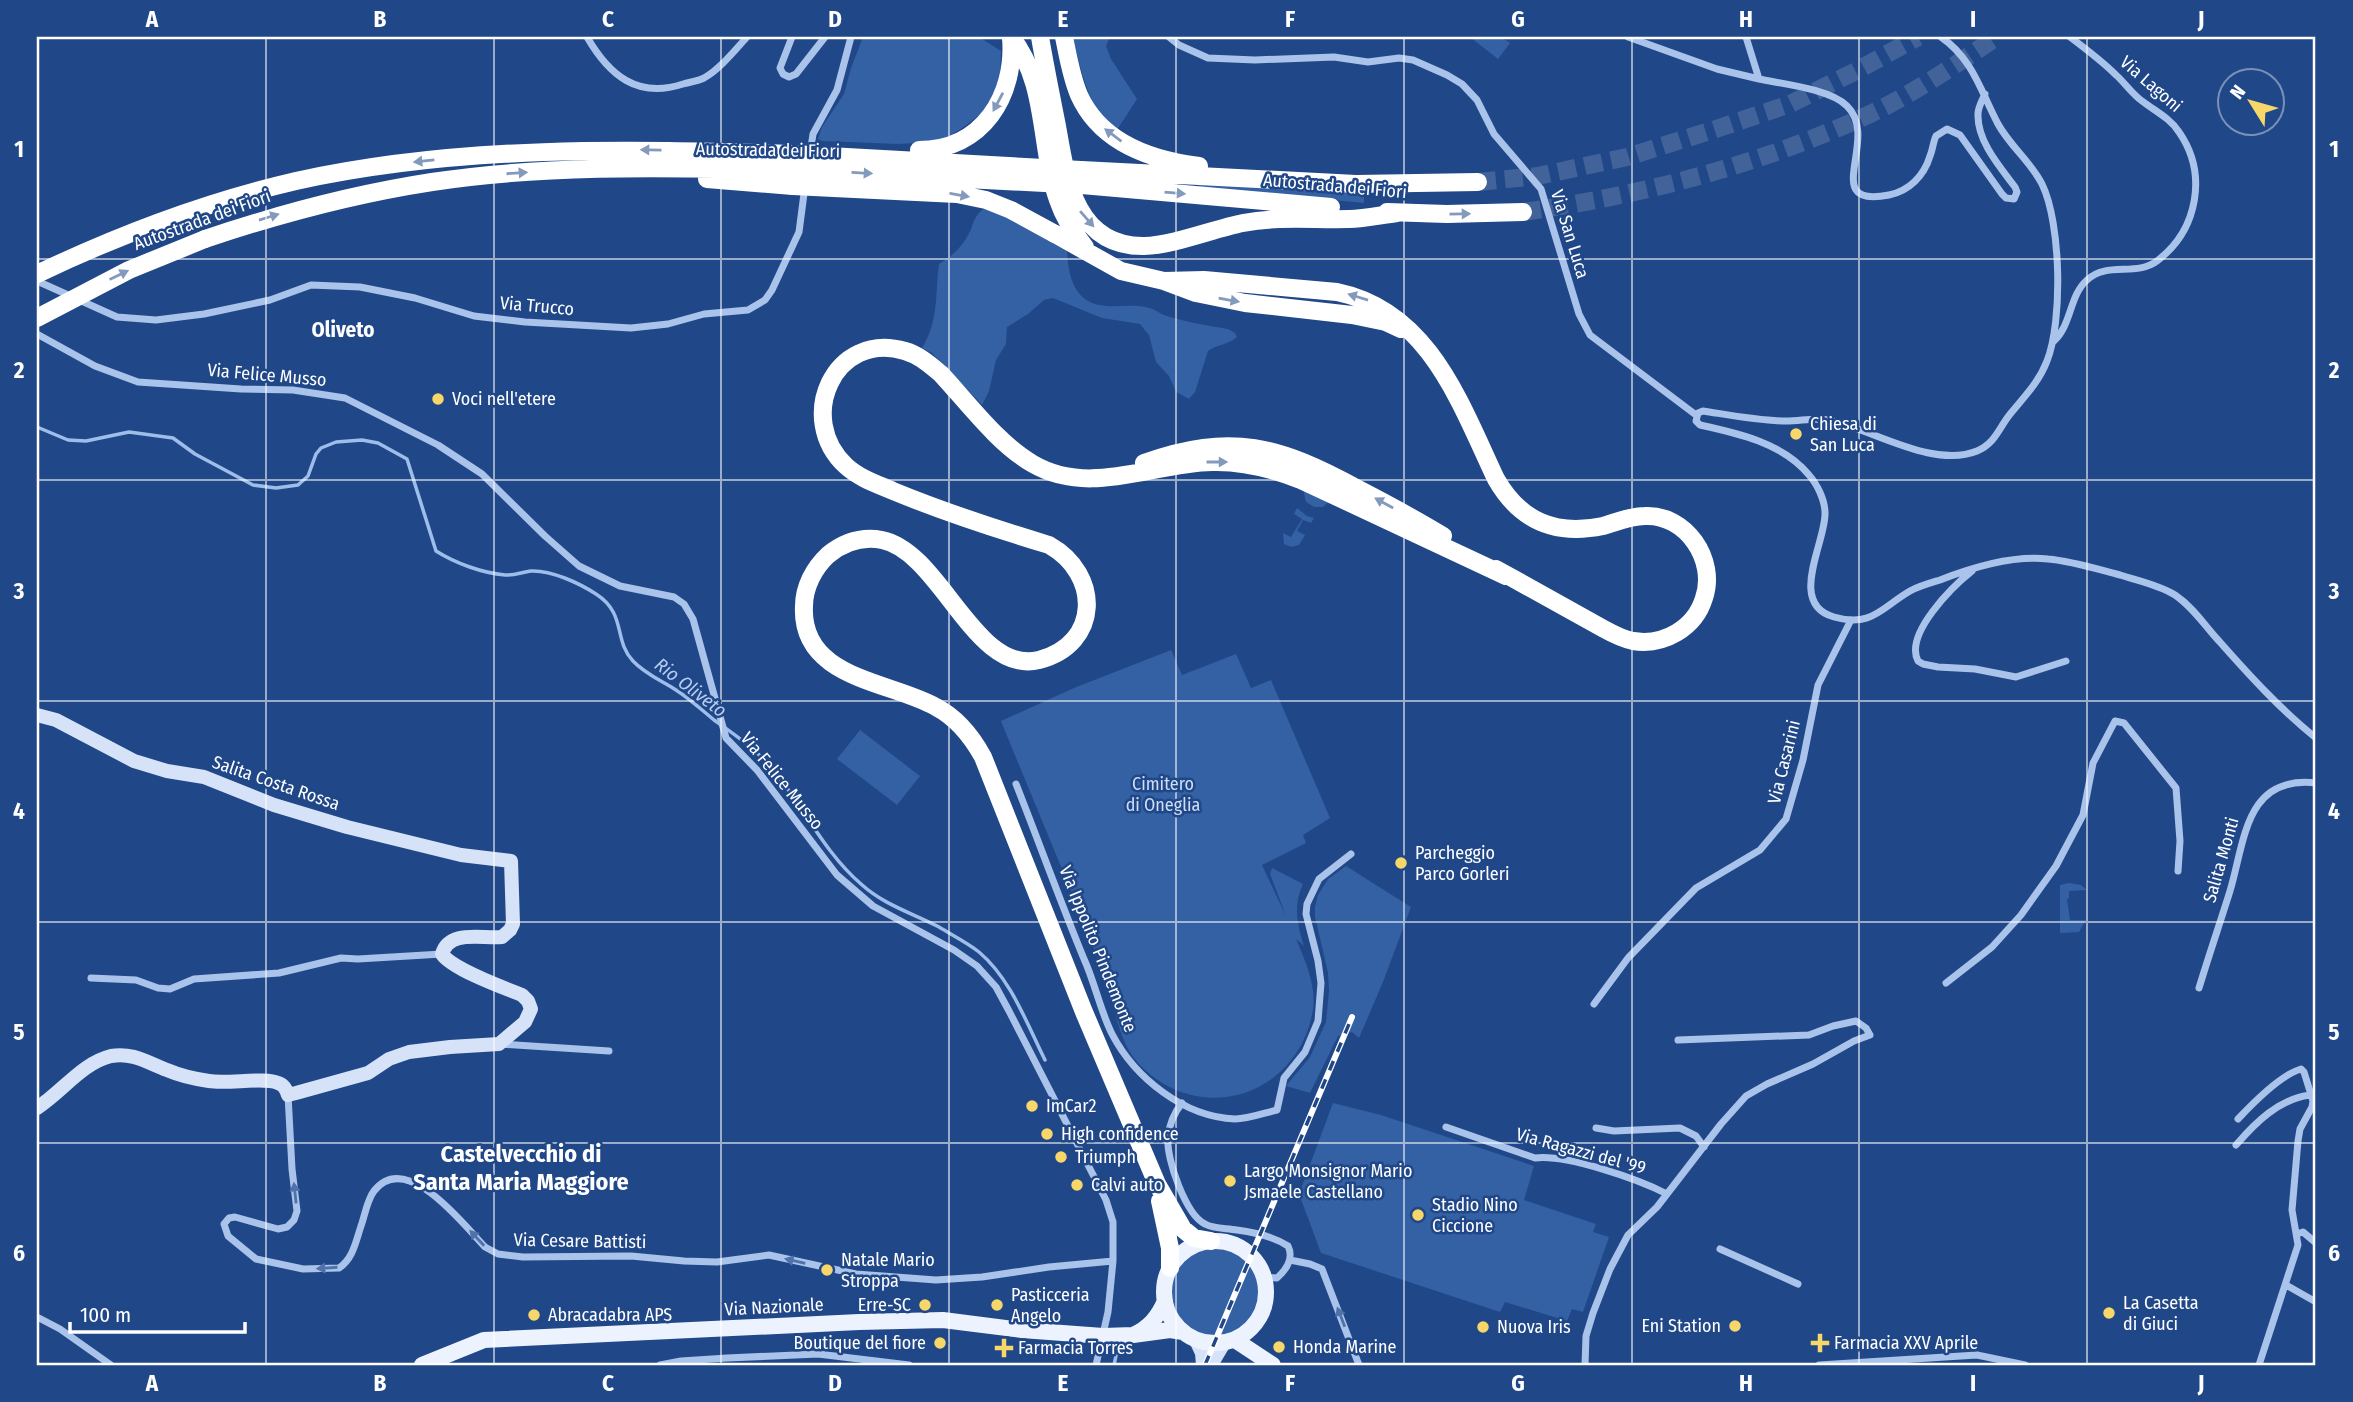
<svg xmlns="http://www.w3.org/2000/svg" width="2353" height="1402" font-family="'Fira Sans Condensed',sans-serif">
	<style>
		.green { fill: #3460a4 }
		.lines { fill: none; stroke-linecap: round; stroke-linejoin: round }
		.stream { stroke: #9dbdeb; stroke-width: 3.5 }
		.highway-tunnel { stroke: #416399; stroke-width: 18; stroke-dasharray: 18 9; stroke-linecap: butt }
		.street { stroke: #a9c3ea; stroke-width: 7 }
		.secondary { stroke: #d5e2f8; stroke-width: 14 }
		.primary { stroke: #edf3fe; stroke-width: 16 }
		.highway { stroke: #fff; stroke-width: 18 }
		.rail-casing { stroke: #fff; stroke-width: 6 }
		.rail { stroke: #204787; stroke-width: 3.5; stroke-dasharray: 10; stroke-linecap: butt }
		.highway-bridge { stroke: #fff; stroke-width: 18 }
		.oneway { fill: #849abd }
		.oneway2 { fill: #5072aa }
		.grid { fill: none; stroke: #fff; stroke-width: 2; stroke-opacity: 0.55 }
		.poi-dot { fill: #f8d76a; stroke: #204787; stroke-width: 2.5 }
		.labels { text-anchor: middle; stroke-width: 5; stroke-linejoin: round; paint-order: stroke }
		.street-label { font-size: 18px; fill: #fff; stroke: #204787 }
		.poi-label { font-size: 18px; fill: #fff; stroke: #204787; text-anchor: start }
		.park-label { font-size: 18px; fill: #cedef7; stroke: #204787 }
		.water-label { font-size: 19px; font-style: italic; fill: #b5cdf1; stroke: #204787 }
		.quarter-label { font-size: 21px; font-weight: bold; fill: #fff; stroke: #204787 }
		.district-label { font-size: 24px; font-weight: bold; fill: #fff; stroke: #204787 }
		.neatline { fill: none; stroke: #fff; stroke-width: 2.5 }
		.grid-label { font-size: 23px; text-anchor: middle; font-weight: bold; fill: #fff }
	</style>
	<rect width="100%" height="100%" fill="#204787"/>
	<path class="green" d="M863 37H979L1001 51 1000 78 996 90 982 113 961 129 938 142 898 144 822 141 818 139 822 127 844 94 851 68Z
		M1073 37H1110L1106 46 1111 59 1137 99 1117 130C1089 114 1080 66 1073 37Z
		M1470 37H1501L1510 43 1498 59Z
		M1198 183 1364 192V203L1199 187Z
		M983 209 1002 212 1067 250C1068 276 1074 304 1106 306 1120 307 1135 304 1149 308 1155 309 1159 313 1164 315 1181 321 1210 326 1228 329L1235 333 1237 337C1229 345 1217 344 1208 351L1195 392 1189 399 1176 392 1169 376 1156 362 1149 335 1140 324 1102 318 1053 298 1044 300 1028 314 1007 327 1006 344 996 360 989 391 982 405 932 353 922 348C939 321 935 294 939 264 954 255 964 245 971 229 974 220 976 215 983 209Z
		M1303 489 1332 499 1323 507H1314L1306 502Z
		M1297 508 1307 516 1314 518 1311 523 1303 520 1297 531 1305 535 1299 545 1291 547 1284 544 1283 533 1291 537 1302 519 1294 514Z
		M1171 650 1182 675 1236 654 1251 688 1271 680 1330 818 1303 835 1306 843 1262 865 1286 916 1270 874 1272 868 1303 884C1293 905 1297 924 1304 946L1296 939C1306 962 1318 989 1312 1015 1295 1095 1204 1125 1144 1069 1116 1044 1116 1005 1103 972 1071 888 1035 805 1001 721L1074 688Z
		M860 730 920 776 897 805 837 759Z
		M1346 866 1411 907 1383 982 1359 1038 1352 1032 1338 1036 1310 1093 1286 1086 1310 1057 1326 1022 1329 991 1328 973 1315 917V907L1318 895 1328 879Z
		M2069 883 2081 885 2087 890 2069 891V898L2067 899 2070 920H2086L2079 932 2060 933V885Z
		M1333 1103 1381 1115 1534 1166 1524 1200 1596 1224 1593 1232 1609 1237 1583 1312 1572 1309 1567 1321 1505 1302 1500 1312 1321 1253 1299 1194Z
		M1170 1294a45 45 0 1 1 90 0a45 45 0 1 1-90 0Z"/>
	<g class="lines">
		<path class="stream" d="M37 427 68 440 86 441 129 432 173 438 195 454 253 485 276 488 298 485 308 476 316 454 321 448 336 442 362 440 378 443 407 459 436 551C455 563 482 573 505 575 514 576 522 572 531 571 551 570 579 583 596 594 627 614 613 640 633 661 645 674 662 681 676 690 690 699 702 710 714 720 728 730 743 740 756 752 797 790 817 846 861 884 884 905 912 913 939 927 952 935 968 943 979 952 1011 979 1027 1024 1045 1060
			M1114 1365 1117 1351"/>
		<path class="highway-tunnel" d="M1478 182 1538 176 1627 157 1716 129 1790 104 1858 70 1918 37
			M1523 212C1643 195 1760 165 1870 114 1915 93 1956 64 1997 37"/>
		<path class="street" d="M587 37C609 75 637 99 683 84 690 82 698 81 704 78 720 69 735 50 747 37
			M792 37 780 68 783 74 789 77 796 74 825 37
			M1169 37 1179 45 1208 58 1255 60 1334 57 1368 62 1399 58 1413 60 1447 75 1462 84 1477 100 1494 134 1541 189 1579 314 1590 335 1696 415
			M1628 37 1717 69 1759 79
			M1746 37 1759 79C1783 84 1830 89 1847 106 1881 139 1818 209 1889 195 1909 191 1924 176 1930 156 1933 149 1933 142 1936 136L1947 129 1960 135 2002 194 2006 198 2014 199 2017 192 2015 187C2000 167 1977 141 1978 114 1978 107 1982 101 1985 94
			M1941 37C1973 59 1981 92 1998 124 2010 146 2031 162 2042 184 2061 223 2063 320 2047 361 2039 382 2025 396 2011 413 1999 427 1996 443 1977 451 1933 469 1872 429 1829 420 1813 417 1798 422 1782 421 1755 420 1729 415 1703 411L1698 413 1696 421 1700 425C1737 433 1783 443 1809 475 1817 484 1825 500 1825 513 1826 542 1787 604 1834 617 1872 628 1882 607 1910 591 1919 586 1930 583 1940 580 1973 567 2012 555 2048 559 2072 561 2097 569 2120 575 2139 581 2159 585 2175 595 2193 607 2205 626 2219 641 2249 675 2281 710 2316 738
			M810 154 813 134 837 90 851 37
			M37 281 117 317 156 320 204 314 270 300 311 285 360 287 415 298 474 316 525 322 631 328 668 324 704 314 748 310 765 300 772 290 799 232 805 186
			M37 334 95 366 138 382 241 389 293 390 345 398 438 445 482 474 545 536 579 566 620 586 674 597 684 604 693 619 726 738 757 770 837 875 873 906 954 950 977 966 996 987 1009 1011 1106 1200 1113 1222V1261L1108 1312 1096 1365
			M2054 341C2072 324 2069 296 2087 280 2107 261 2136 277 2157 261 2198 230 2208 174 2179 132 2170 118 2155 111 2142 101 2132 94 2125 83 2116 75 2102 61 2086 49 2070 37
			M1972 571C1953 586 1904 634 1918 661L1923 664 1938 667 1975 669 2016 677 2066 661
			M1016 784C1039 842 1060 901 1084 959 1095 983 1100 1010 1112 1034 1135 1078 1184 1117 1235 1119 1248 1119 1264 1113 1277 1110L1284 1078 1305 1052 1318 1021 1321 983 1318 961 1306 914 1307 904 1319 879 1351 854
			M91 978 136 980 158 988 170 989 194 979 279 973 341 958 358 959 442 954
			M1946 983 1992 947 2021 915 2056 866 2083 815 2093 763 2115 721 2124 723 2176 788 2180 841 2178 871
			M2199 988C2209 955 2220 923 2230 891 2245 841 2245 775 2316 783
			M1594 1004 1628 958 1696 888 1760 850 1786 819 1803 760 1818 685 1851 620
			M500 1044 609 1051
			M288 1095 292 1169 297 1211 294 1220 287 1227 278 1229 235 1217 229 1218 224 1224 228 1236 256 1259 303 1269 339 1268C353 1259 356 1241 361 1226 365 1215 367 1200 374 1191 406 1149 464 1225 485 1247L498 1254 523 1257 631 1256 684 1261 717 1262 769 1255 856 1274 936 1280 982 1277 1049 1267 1113 1261
			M1182 1103C1174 1113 1169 1125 1168 1138 1166 1159 1186 1215 1205 1224 1214 1229 1226 1228 1237 1230 1253 1232 1274 1237 1288 1246 1294 1258 1286 1270 1277 1278L1265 1277
			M2238 1119C2253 1103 2280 1075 2301 1069L2304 1072 2313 1101 2312 1107 2300 1129 2298 1141 2292 1210 2298 1245 2259 1365
			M1446 1127 1535 1158C1566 1154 1638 1179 1667 1194
			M1596 1128 1614 1131 1680 1128 1696 1136 1704 1147
			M2236 1145C2256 1122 2279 1099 2310 1095
			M2297 1234 2303 1232 2316 1243
			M1720 1249 1798 1284
			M1290 1260 1310 1264 1322 1269 1359 1365
			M2286 1285 2316 1302
			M37 1317 60 1329 111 1365
			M660 1365 681 1361 727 1358 818 1354 909 1365
			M1585 1365 1586 1336 1593 1313 1610 1269 1628 1235 1657 1207 1721 1124 1746 1096 1767 1084 1813 1064 1854 1041 1870 1035 1866 1028 1856 1021 1833 1026 1809 1035 1678 1040
			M1819 1365 1977 1355 2025 1365"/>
		<path class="secondary" d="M37 715 56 720 134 761 167 771 204 777 274 805 347 827 461 855 511 861 513 924 510 930 502 937C482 939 449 929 442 954 452 969 504 988 522 995L528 1001 531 1009 525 1022 499 1044 450 1047 409 1052 389 1059 368 1073 296 1093 288 1095C286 1089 284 1085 278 1083 266 1077 227 1084 209 1081 195 1079 181 1076 167 1070 148 1063 133 1052 111 1056 82 1063 62 1092 37 1108
			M1196 1340 1202 1353 1203 1365
			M1211 1365 1224 1343"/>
		<path class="primary" d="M1164 1292a51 51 0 1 1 102 0a51 51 0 1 1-102 0Z
			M1165 1301C1158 1317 1149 1328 1133 1335L1170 1330 1183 1332
			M1235 1340 1273 1365
			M422 1365 484 1340 859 1322 943 1320 1022 1330 1103 1336 1133 1335"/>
		<path class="highway" d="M1011 37C1048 83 1039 146 1058 200 1064 218 1073 232 1085 247
			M1040 37C1045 66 1051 96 1057 126 1066 178 1075 247 1144 246 1174 245 1213 229 1243 223 1279 216 1313 220 1349 219 1365 219 1381 215 1397 213
			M1064 37C1068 56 1071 76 1079 95 1100 142 1151 160 1199 166
			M1081 170 1356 184 1478 182
			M707 179 793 186
			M1082 185 1331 207
			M1387 212 1447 214 1523 212
			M1055 234 1121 271 1164 281 1196 293 1245 303 1352 315 1386 322 1401 329
			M205 239C279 214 354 194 432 182 551 164 674 168 794 170
			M37 274C121 234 205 202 296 181 459 145 627 149 793 154
			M1164 281 1204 280 1337 292C1429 311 1460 403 1496 479 1520 521 1555 536 1603 526 1617 522 1630 516 1645 516 1686 514 1717 560 1704 598 1695 628 1664 646 1633 641 1623 639 1613 634 1604 629L1496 569
			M1144 463C1232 432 1279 446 1358 489 1387 504 1415 519 1443 536
			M1160 1201 1170 1248V1268
			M1211 1241 1194 1238 1183 1229 1157 1184 1084 1012 983 757C972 737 957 718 936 707 890 681 800 679 804 606 804 587 814 568 828 555 844 542 861 536 882 540 941 552 975 676 1039 660 1101 644 1101 574 1049 545 996 529 944 512 893 491 877 484 859 478 846 466 795 419 834 330 905 351 919 355 930 365 941 374 968 403 998 444 1033 464 1090 497 1152 463 1212 462 1243 461 1273 469 1301 480L1506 576"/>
		<g class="rail-casing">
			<path id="rail" d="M1205 1365 1352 1017"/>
		</g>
		<use href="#rail" class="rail"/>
		<path class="highway-bridge" d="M919 150C982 150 1016 96 1011 37
			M793 154 1081 170
			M794 170 1082 185
			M793 186 957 194 986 200 1011 210 1055 234
			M37 318 129 270 205 239"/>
	</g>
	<defs><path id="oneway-solid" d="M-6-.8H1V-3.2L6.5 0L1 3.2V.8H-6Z" transform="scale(1.75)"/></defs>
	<g class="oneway">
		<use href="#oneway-solid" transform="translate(998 102) rotate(118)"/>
		<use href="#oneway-solid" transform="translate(1113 135) rotate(-143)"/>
		<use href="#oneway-solid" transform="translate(651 150) rotate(-179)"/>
		<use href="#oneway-solid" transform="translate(424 161) rotate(174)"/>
		<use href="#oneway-solid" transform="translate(517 173) rotate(-4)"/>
		<use href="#oneway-solid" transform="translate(862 173) rotate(3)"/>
		<use href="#oneway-solid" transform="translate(1175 193) rotate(5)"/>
		<use href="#oneway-solid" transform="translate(959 195) rotate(10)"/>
		<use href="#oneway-solid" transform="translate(1460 214) rotate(-1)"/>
		<use href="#oneway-solid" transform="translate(269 217) rotate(-17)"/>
		<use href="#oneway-solid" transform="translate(1087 219) rotate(49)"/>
		<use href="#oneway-solid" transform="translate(119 275) rotate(-26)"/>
		<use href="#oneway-solid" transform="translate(1358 297) rotate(-163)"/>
		<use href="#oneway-solid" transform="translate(1229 300) rotate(10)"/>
		<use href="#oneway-solid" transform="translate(1217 462)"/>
		<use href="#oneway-solid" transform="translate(1384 503) rotate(-151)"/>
	</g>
	<g class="oneway2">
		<use href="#oneway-solid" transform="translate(295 1193) rotate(-96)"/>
		<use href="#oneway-solid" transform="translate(477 1238) rotate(-133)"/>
		<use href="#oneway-solid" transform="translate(795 1261) rotate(-167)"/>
		<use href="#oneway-solid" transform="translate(327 1268) rotate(176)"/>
		<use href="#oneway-solid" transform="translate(1341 1317) rotate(-111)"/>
	</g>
	<path class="grid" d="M266 37V1365M494 37V1365M721 37V1365M949 37V1365M1176 37V1365M1404 37V1365M1632 37V1365M1859 37V1365M2087 37V1365M37 259H2316M37 480H2316M37 701H2316M37 922H2316M37 1143H2316"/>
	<g class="poi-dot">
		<circle cx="438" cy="399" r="7"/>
		<circle cx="1796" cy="434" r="7"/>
		<circle cx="1401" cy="863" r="7"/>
		<circle cx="1032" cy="1106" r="7"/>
		<circle cx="1047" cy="1134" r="7"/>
		<circle cx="1061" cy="1157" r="7"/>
		<circle cx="1230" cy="1181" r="7"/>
		<circle cx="1077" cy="1185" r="7"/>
		<circle cx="1418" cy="1215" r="7"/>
		<circle cx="827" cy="1270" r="7"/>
		<circle cx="925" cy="1305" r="7"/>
		<circle cx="997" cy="1305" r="7"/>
		<circle cx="2109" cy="1313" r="7"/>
		<circle cx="534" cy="1315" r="7"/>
		<circle cx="1735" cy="1326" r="7"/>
		<circle cx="1483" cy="1327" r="7"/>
		<circle cx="940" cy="1343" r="7"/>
		<path d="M1816.5 1332.5h7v7h7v7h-7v7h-7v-7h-7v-7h7z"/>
		<circle cx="1279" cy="1347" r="7"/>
		<path d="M1000.5 1337.5h7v7h7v7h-7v7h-7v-7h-7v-7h7z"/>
	</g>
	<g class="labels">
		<g class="street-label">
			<text transform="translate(2151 84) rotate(41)" y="6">Via Lagoni</text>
			<text transform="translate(768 150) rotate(1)" y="6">Autostrada dei Fiori</text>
			<text transform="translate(1335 186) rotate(5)" y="6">Autostrada dei Fiori</text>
			<text transform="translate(202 220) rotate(-20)" y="6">Autostrada dei Fiori</text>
			<text transform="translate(1570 234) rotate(73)" y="6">Via San Luca</text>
			<text transform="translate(537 306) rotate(5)" y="6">Via Trucco</text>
			<text transform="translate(267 375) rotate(5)" y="6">Via Felice Musso</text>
			<text transform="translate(1784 762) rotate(-76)" y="6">Via Casarini</text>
			<text transform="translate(782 781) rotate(51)" y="6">Via Felice Musso</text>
			<text transform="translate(276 783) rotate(19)" y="6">Salita Costa Rossa</text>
			<text transform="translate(2221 860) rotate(-74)" y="6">Salita Monti</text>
			<text transform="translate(1098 949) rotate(68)" y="6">Via Ippolito Pindemonte</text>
			<text transform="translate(1581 1151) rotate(15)" y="6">Via Ragazzi del '99</text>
			<text transform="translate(580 1241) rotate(1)" y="6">Via Cesare Battisti</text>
			<text transform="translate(774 1307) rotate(-3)" y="6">Via Nazionale</text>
		</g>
		<g class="poi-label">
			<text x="452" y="405">Voci nell'etere</text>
			<text x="1810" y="430">Chiesa di<tspan x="1810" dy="21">San Luca</tspan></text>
			<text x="1415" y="859">Parcheggio<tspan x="1415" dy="21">Parco Gorleri</tspan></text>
			<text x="1046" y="1112">ImCar2</text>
			<text x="1061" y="1140">High confidence</text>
			<text x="1075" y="1163">Triumph</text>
			<text x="1244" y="1177">Largo Monsignor Mario<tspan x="1244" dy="21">Jsmaele Castellano</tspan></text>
			<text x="1091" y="1191">Calvi auto</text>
			<text x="1432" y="1211">Stadio Nino<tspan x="1432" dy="21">Ciccione</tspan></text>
			<text x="841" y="1266">Natale Mario<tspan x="841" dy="21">Stroppa</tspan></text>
			<text x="1011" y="1301">Pasticceria<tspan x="1011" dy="21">Angelo</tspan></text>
			<text x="2123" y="1309">La Casetta<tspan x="2123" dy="21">di Giuci</tspan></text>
			<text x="911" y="1311" text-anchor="end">Erre-SC</text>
			<text x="548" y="1321">Abracadabra APS</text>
			<text x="1721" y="1332" text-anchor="end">Eni Station</text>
			<text x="1497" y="1333">Nuova Iris</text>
			<text x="926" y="1349" text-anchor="end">Boutique del fiore</text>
			<text x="1834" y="1349">Farmacia XXV Aprile</text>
			<text x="1293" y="1353">Honda Marine</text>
			<text x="1018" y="1354">Farmacia Torres</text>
		</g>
		<g class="park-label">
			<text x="1163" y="790">Cimitero<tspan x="1163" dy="21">di Oneglia</tspan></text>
		</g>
		<g class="water-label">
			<text transform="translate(691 687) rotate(37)" y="7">Rio Oliveto</text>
		</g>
		<g class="quarter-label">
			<text x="343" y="337">Oliveto</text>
		</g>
		<g class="district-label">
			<text x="521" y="1162">Castelvecchio di<tspan x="521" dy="28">Santa Maria Maggiore</tspan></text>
		</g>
	</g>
	<rect width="2353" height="1402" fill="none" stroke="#204787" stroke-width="77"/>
	<g transform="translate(2251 102) rotate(307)"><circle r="33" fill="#204787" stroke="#7991b7" stroke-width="2"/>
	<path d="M0-5L12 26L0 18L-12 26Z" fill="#f8d76a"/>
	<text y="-10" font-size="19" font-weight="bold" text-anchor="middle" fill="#ffffff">N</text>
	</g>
	<path d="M70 1322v10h175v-10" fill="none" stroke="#ffffff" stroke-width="3.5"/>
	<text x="80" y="1322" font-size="21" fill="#ffffff" stroke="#204787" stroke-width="5" paint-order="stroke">100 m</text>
	<rect x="38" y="38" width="2276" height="1326" class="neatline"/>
	<g class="grid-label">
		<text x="152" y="27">A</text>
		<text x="380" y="27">B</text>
		<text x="608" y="27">C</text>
		<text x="835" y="27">D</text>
		<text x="1063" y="27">E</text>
		<text x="1290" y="27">F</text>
		<text x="1518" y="27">G</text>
		<text x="1746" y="27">H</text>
		<text x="1973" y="27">I</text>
		<text x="2201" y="27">J</text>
		<text x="19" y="157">1</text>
		<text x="2334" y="157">1</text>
		<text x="19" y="378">2</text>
		<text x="2334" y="378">2</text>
		<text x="19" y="599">3</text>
		<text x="2334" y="599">3</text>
		<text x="19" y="819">4</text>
		<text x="2334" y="819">4</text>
		<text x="19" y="1040">5</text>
		<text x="2334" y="1040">5</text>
		<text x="19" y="1261">6</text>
		<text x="2334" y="1261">6</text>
		<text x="152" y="1391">A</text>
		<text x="380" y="1391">B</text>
		<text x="608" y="1391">C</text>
		<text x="835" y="1391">D</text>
		<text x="1063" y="1391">E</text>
		<text x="1290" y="1391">F</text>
		<text x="1518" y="1391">G</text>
		<text x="1746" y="1391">H</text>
		<text x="1973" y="1391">I</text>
		<text x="2201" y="1391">J</text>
	</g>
</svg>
